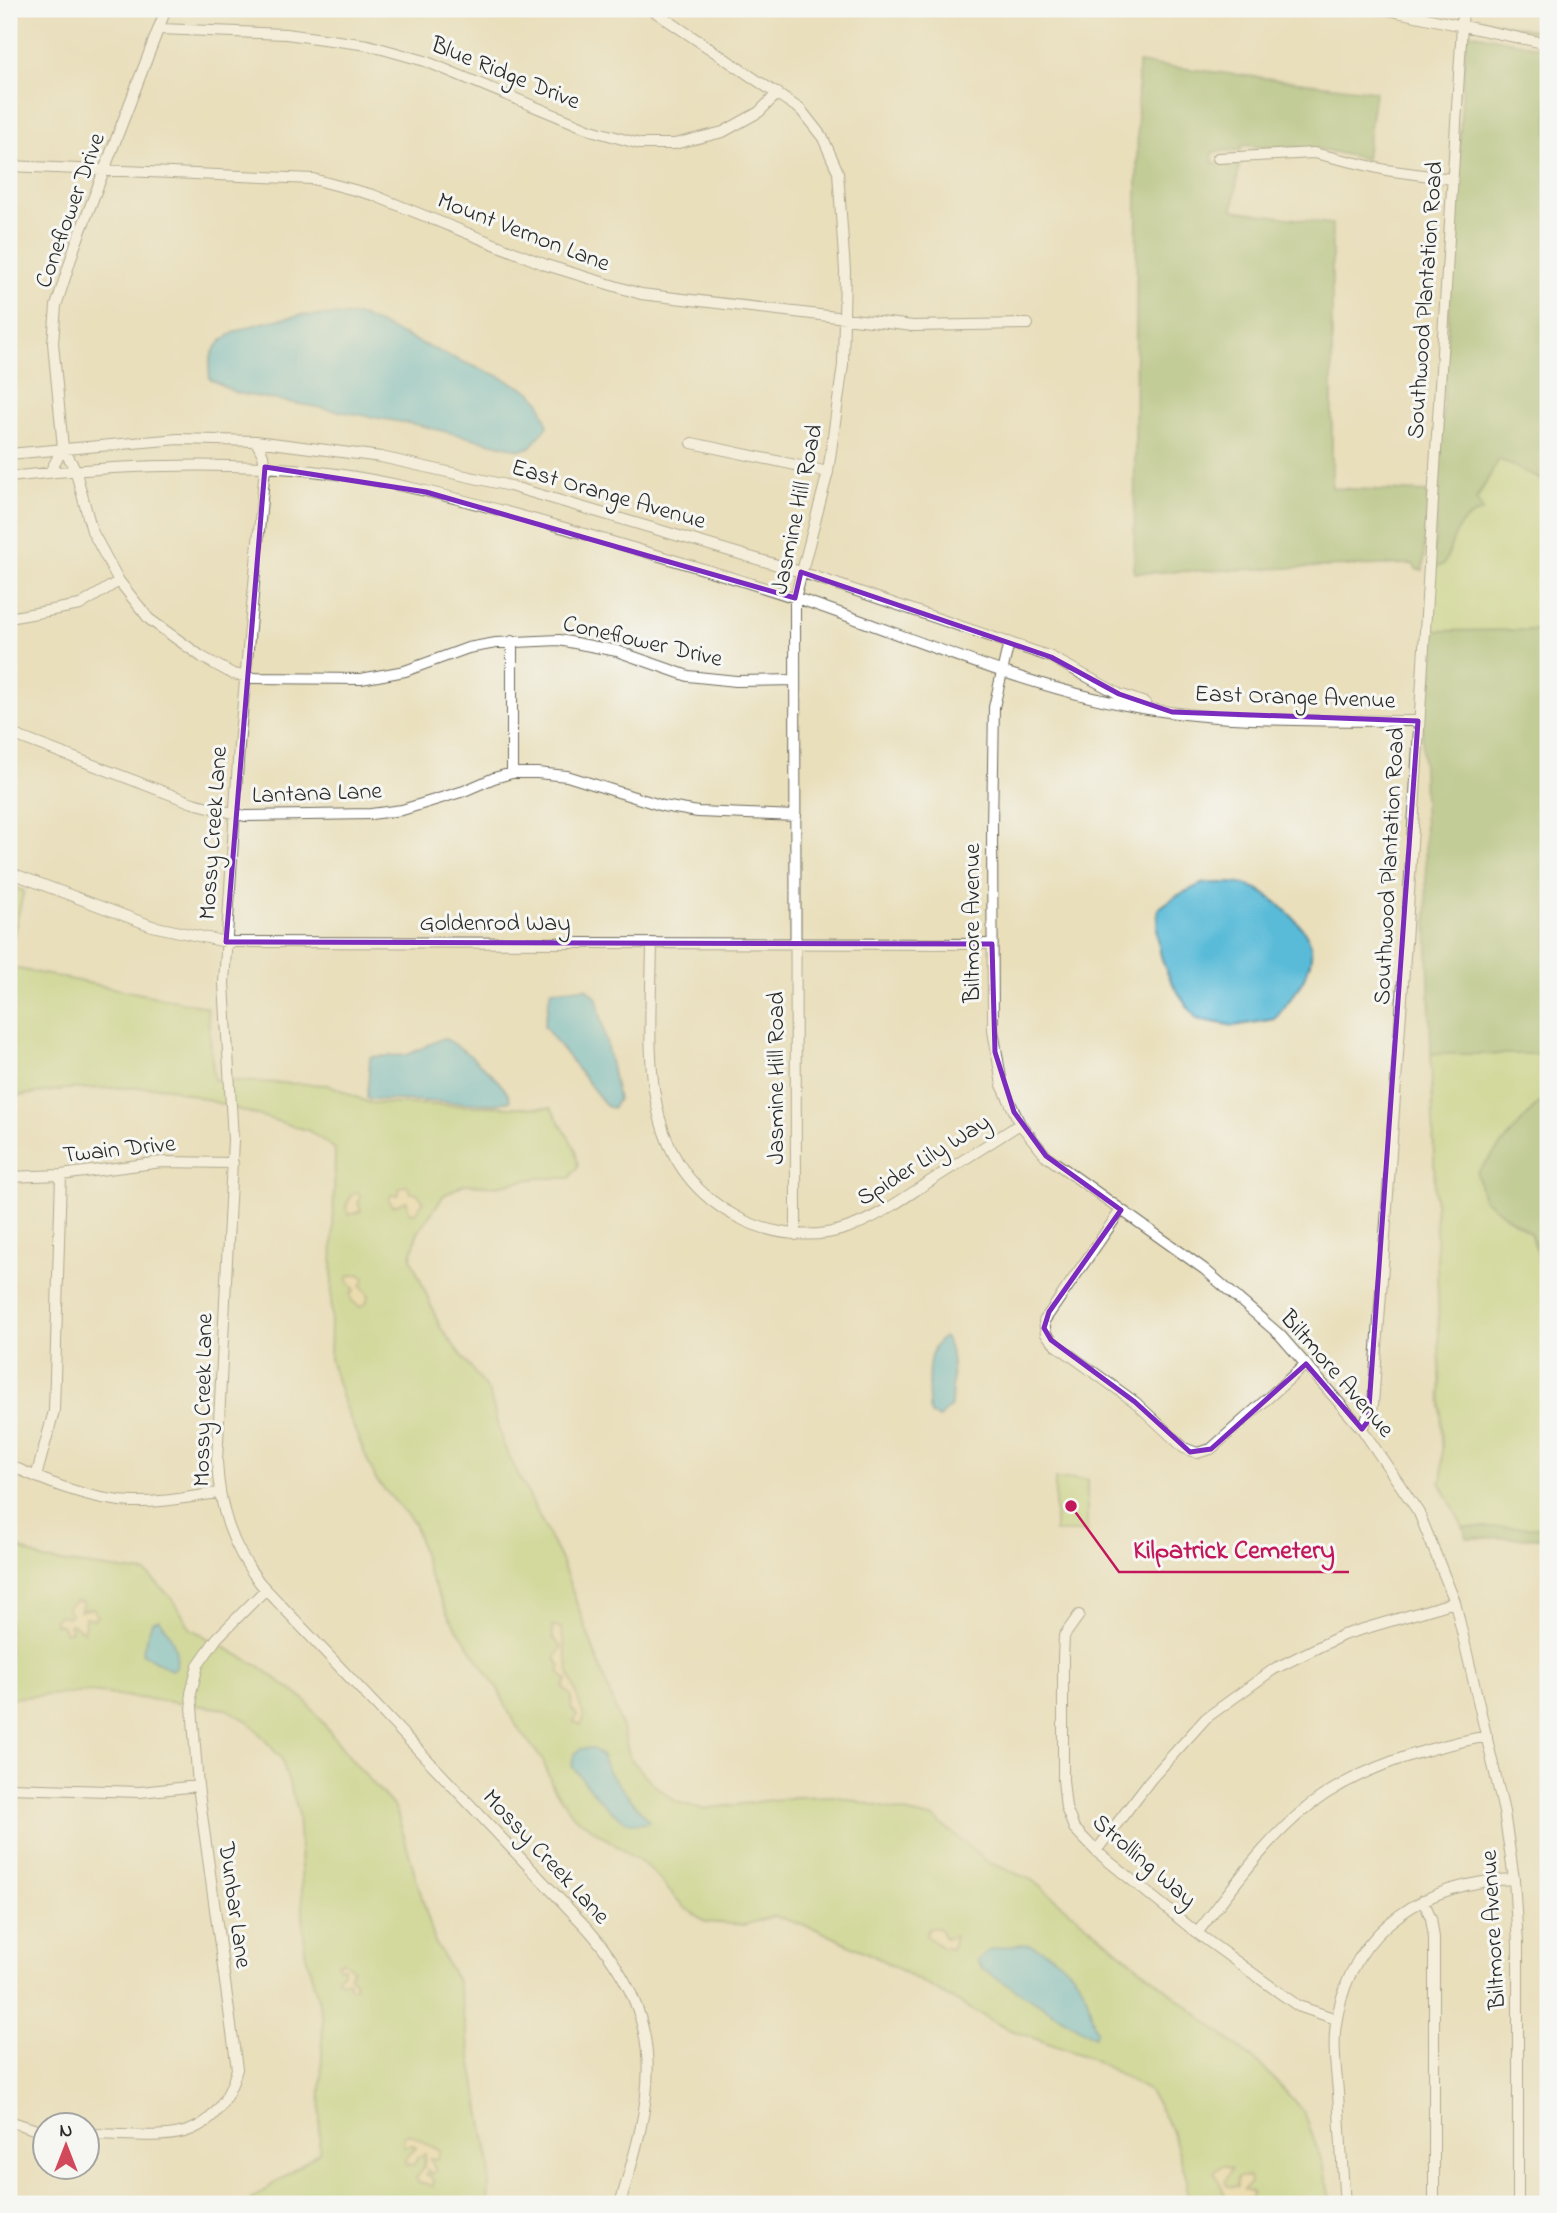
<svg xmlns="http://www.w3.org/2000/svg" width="1557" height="2213" font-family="'Indie Flower',sans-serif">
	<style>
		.green { fill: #b8d379; stroke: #727f52; stroke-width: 2 }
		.forest { fill: #92b569; stroke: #5e704a; stroke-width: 2 }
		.sand { fill: #eeda9e; stroke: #8c8264; stroke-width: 2 }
		.water { fill: #5abbd8; stroke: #427382; stroke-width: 2 }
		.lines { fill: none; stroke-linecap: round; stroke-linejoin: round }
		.minor-casing { stroke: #6e6a5d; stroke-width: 12 }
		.minor { stroke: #fff; stroke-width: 10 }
		.marked { fill: none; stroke: #7b2cbf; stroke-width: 5; stroke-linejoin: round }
		.labels { text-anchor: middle; stroke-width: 6; stroke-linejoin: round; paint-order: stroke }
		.street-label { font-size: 24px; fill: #2b2b2b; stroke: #f6f6f2 }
		.leader { fill: none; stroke: #c2185b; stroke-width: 2.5 }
		.callout-dot { fill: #c2185b; stroke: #f6f6f2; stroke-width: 2.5 }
		.callout-label { font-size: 26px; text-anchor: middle; font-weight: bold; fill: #c2185b; stroke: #f6f6f2; stroke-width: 6; stroke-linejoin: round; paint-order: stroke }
	</style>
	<rect width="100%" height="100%" fill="#f6f6f2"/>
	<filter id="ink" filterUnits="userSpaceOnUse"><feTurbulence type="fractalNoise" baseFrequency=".0143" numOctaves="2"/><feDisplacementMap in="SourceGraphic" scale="14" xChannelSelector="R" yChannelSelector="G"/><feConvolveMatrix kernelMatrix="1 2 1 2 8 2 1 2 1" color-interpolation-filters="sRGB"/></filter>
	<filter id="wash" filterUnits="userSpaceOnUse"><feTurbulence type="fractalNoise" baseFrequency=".00686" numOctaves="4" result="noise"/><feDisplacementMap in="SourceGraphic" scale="28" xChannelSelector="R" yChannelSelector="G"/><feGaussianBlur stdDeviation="1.57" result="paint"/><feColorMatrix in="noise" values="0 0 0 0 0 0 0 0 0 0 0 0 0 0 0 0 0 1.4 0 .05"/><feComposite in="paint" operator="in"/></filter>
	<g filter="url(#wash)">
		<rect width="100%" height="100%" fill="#e9dfbb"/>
		<path class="green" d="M1499 459 1548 483V630L1429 631 1433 568 1449 553 1452 535 1468 516Z
			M9 886 24 891 9 953Z
			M9 967 207 1007 214 1080 330 1085 369 1103 551 1108 575 1148 578 1166 570 1178H537L496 1186 464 1184 444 1195 417 1234 411 1258 440 1327 489 1392 503 1444 561 1560 621 1725 630 1758 652 1783 677 1802 703 1809 796 1797 835 1796 935 1819 988 1862 1032 1880 1265 2069 1304 2112 1324 2168 1331 2204H1187V2180L1172 2130 1149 2091 1090 2058 1005 2028 880 1959 816 1929 774 1916 744 1925 706 1922 684 1907 650 1869 574 1816 553 1787 543 1761 513 1721 499 1691 448 1615 429 1575 414 1523 376 1480 344 1405 330 1359 335 1149 309 1131 165 1087 67 1089 9 1097Z
			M1431 1054H1548V1100L1540 1102 1477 1173 1484 1200 1530 1233 1548 1277V1527H1463L1440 1482 1443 1478Z
			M1055 1479H1087V1532H1055Z
			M9 1543 44 1560 146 1573 173 1599 191 1629 259 1666 305 1700 352 1760 396 1809 435 1942 458 1983 490 2166 488 2204H245L319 2152 323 2018 305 1951 298 1810 281 1758 249 1722 226 1709 90 1692 9 1698Z"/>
		<path class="forest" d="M1467 16 1548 33V38L1467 21Z
			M1466 32 1548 49V483L1499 459 1476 499 1483 511C1452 522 1456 538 1444 564L1433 568Z
			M1138 63 1375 91 1366 159 1315 148H1269L1242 145 1241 150 1213 152V163L1240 162 1233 210 1332 224V488L1428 492 1423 570H1417L1413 564 1134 573Z
			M1548 630V1054H1431L1422 736 1429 631Z
			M1548 1100V1277L1530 1233 1484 1200 1477 1173 1540 1101Z
			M1463 1527H1548V1538H1467Z"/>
		<path class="sand" d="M407 1185 411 1193H417L423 1201 416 1213 409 1212 407 1201 393 1206 389 1200 391 1195H399V1189Z
			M357 1192 361 1196 358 1203 361 1211 349 1215 346 1208 351 1195Z
			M360 1274 365 1278 361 1286 369 1295 366 1303 360 1307 352 1301 350 1295 355 1290 347 1280 349 1276Z
			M77 1600 83 1603 80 1611 93 1608 97 1616 94 1619 85 1617 84 1631 72 1624 69 1625 71 1631 66 1633 62 1625 55 1624V1619L61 1615 68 1617 71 1614 67 1607Z
			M552 1626 561 1628 569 1672 584 1717 581 1725 574 1722 577 1715 571 1708 572 1697 563 1687 567 1680 559 1673 561 1666 555 1659 561 1647 553 1638Z
			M929 1928H939L945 1939 955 1936 952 1949 943 1948 926 1936Z
			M342 1961 353 1969 349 1975 356 1982 354 1988H350L348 1980 342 1982 337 1978 343 1972V1967H339L337 1963Z
			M409 2134 440 2151 437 2159 430 2158 436 2171 431 2174 428 2170 426 2175 433 2180 432 2187 418 2182 416 2178 424 2167 425 2154 418 2157 413 2166 406 2165 405 2159 416 2148 413 2145 403 2146 404 2136Z
			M1223 2165 1232 2168 1225 2181 1227 2186 1237 2187 1238 2177H1249L1250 2183 1243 2190 1253 2193 1251 2199H1241L1239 2204H1230L1214 2172Z"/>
		<path class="water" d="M300 315 361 316 458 360 499 376 531 392 540 402 548 426 530 447 521 450 418 425 236 393 210 379C201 328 263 323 300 315Z
			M1204 883C1217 884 1235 881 1247 885 1268 892 1308 925 1311 948 1314 974 1289 1000 1275 1019L1234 1026 1197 1019C1169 981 1153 958 1158 909L1176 896Z
			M586 988 597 998 618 1099 613 1108 608 1107 600 1098 544 1026 551 990Z
			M443 1038C458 1043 510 1086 510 1101L496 1104 370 1099 367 1097 370 1057 407 1055Z
			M943 1337C956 1345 952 1391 951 1406L940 1418 931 1415 929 1409C929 1386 923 1353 943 1337Z
			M159 1619C170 1632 179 1650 176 1667L171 1670 142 1653 152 1622Z
			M592 1748 602 1756 609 1773 649 1821C621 1837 587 1783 572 1766L574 1755 580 1749Z
			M1021 1944C1042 1944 1076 1970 1084 1990 1090 2003 1091 2018 1097 2032L1094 2037 982 1969 977 1961 989 1950Z"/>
	</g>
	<g filter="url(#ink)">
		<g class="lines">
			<g class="minor-casing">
				<path id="minor" d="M166 9 75 246 56 306 53 343 63 448 75 469 92 531 119 581 149 619 202 657 233 674 255 678 361 679 405 671 468 648 496 643 559 640 617 651 688 676 736 681 795 680
					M651 9 801 110 823 138 838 172 845 271 843 365 828 472 795 598 796 1235
					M1383 9 1548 44
					M160 29 286 34 368 45 425 61 591 130 640 144H674L723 132 759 112 778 93
					M1218 158 1314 153 1386 170 1452 179
					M9 166 313 179 373 195 546 265 641 294 913 326 1028 324
					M256 441 263 455 265 467 239 745 224 983 233 1140 217 1461C219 1507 231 1546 260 1583L588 1929C671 2025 653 2094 620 2204
					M692 443 828 472
					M9 454 178 439 256 441 381 457 510 486 801 572 1051 657 1119 694 1145 703
					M50 472 63 448
					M9 477C93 467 178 463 262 467 365 471 469 501 568 529 649 553 731 576 811 603 910 637 1019 684 1121 704 1218 724 1320 720 1418 721
					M9 618 80 605 119 581
					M1009 642 994 707 992 827 993 1030 1002 1085 1020 1124 1046 1156 1204 1269 1280 1335 1362 1429 1419 1513 1455 1602 1504 1812 1514 1879 1518 1944V2204
					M9 733 193 803 245 816 371 814 402 810 464 791 494 778 512 773H537L567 776 663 806 698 812 796 816
					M512 773V641
					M9 872 152 926 226 942 992 944
					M652 943C651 1044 633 1164 739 1218 772 1235 812 1240 847 1228 874 1219 898 1202 921 1187 954 1166 987 1145 1020 1124
					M9 1177 61 1175 162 1162 233 1163
					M1121 1210 1044 1321 1046 1334 1056 1345 1135 1402 1184 1448 1197 1453 1211 1449 1306 1364
					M1362 1429 1373 1405 1406 942 1463 9
					M9 1465C47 1482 90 1500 132 1502 161 1503 190 1497 218 1493
					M36 1477 54 1411 61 1175
					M1079 1615 1064 1636 1063 1658V1780L1066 1808 1074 1828 1096 1851 1197 1933 1298 2006 1336 2019
					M9 1788 140 1792 198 1786
					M1096 1851 1151 1779 1206 1718 1274 1669 1343 1635 1455 1602
					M1423 1900 1431 1918 1434 1938V2204
					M1197 1933C1232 1889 1265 1840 1310 1805 1360 1767 1426 1748 1487 1736
					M9 2121 46 2133
					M88 2134C157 2134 214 2153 237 2069L198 1786 191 1693 198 1665 217 1638 266 1589
					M1345 2204C1342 2167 1340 2130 1338 2092 1336 2068 1332 2042 1337 2018 1353 1927 1427 1882 1514 1879"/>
			</g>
			<use href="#minor" class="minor"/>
		</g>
	</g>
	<path d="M0 0H1557V2213H0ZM265 467 426 492 795 598 801 572 1051 657 1119 694 1172 712 1418 721 1368 1421 1362 1429 1306 1364 1211 1449 1190 1452 1135 1402 1051 1340 1044 1328 1049 1312 1121 1210 1046 1156 1014 1112 995 1052 992 944 226 942Z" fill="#e9dfbb" fill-opacity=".55" fill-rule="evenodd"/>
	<path class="marked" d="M265 467 426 492 795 598 801 572 1051 657 1119 694 1172 712 1418 721 1368 1421 1362 1429 1306 1364 1211 1449 1190 1452 1135 1402 1051 1340 1044 1328 1049 1312 1121 1210 1046 1156 1014 1112 995 1052 992 944 226 942Z"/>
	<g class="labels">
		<g class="street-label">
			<text transform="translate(506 72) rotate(22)" y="8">Blue Ridge Drive</text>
			<text transform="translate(69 210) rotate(-70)" y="8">Coneflower Drive</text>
			<text transform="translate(524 231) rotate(21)" y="8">Mount Vernon Lane</text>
			<text transform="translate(1424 300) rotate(-86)" y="8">Southwood Plantation Road</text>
			<text transform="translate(609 493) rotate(16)" y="8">East Orange Avenue</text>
			<text transform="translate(796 509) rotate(-78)" y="8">Jasmine Hill Road</text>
			<text transform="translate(643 640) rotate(13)" y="8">Coneflower Drive</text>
			<text transform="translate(1295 696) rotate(2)" y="8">East Orange Avenue</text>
			<text transform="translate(317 792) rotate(-2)" y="8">Lantana Lane</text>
			<text transform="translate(212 833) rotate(-86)" y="8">Mossy Creek Lane</text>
			<text transform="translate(1388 866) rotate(-87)" y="8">Southwood Plantation Road</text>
			<text x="495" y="930">Goldenrod Way</text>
			<text transform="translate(971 923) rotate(-90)" y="8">Biltmore Avenue</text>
			<text transform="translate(775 1078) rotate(-90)" y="8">Jasmine Hill Road</text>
			<text transform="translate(119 1148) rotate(-6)" y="8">Twain Drive</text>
			<text transform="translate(923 1159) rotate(-32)" y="8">Spider Lily Way</text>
			<text transform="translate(1338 1373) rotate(49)" y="8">Biltmore Avenue</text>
			<text transform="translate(202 1400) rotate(-89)" y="8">Mossy Creek Lane</text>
			<text transform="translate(547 1856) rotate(47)" y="8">Mossy Creek Lane</text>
			<text transform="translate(1145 1860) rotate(41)" y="8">Strolling Way</text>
			<text transform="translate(236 1905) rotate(82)" y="8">Dunbar Lane</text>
			<text transform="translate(1492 1930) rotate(-93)" y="8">Biltmore Avenue</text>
		</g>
	</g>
	<path class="leader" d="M1071 1506L1119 1572H1349"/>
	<circle class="callout-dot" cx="1071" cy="1506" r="7"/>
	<g class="callout-label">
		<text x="1234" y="1558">Kilpatrick Cemetery</text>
	</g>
	<rect width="1557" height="2213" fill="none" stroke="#f6f6f2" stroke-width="35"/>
	<g transform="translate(66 2146)"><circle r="33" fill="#f6f6f2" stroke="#a5a5a2" stroke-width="2"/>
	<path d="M0-5L12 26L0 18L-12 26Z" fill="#d1495b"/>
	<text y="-10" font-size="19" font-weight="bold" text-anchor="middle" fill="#2b2b2b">N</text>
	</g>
</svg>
